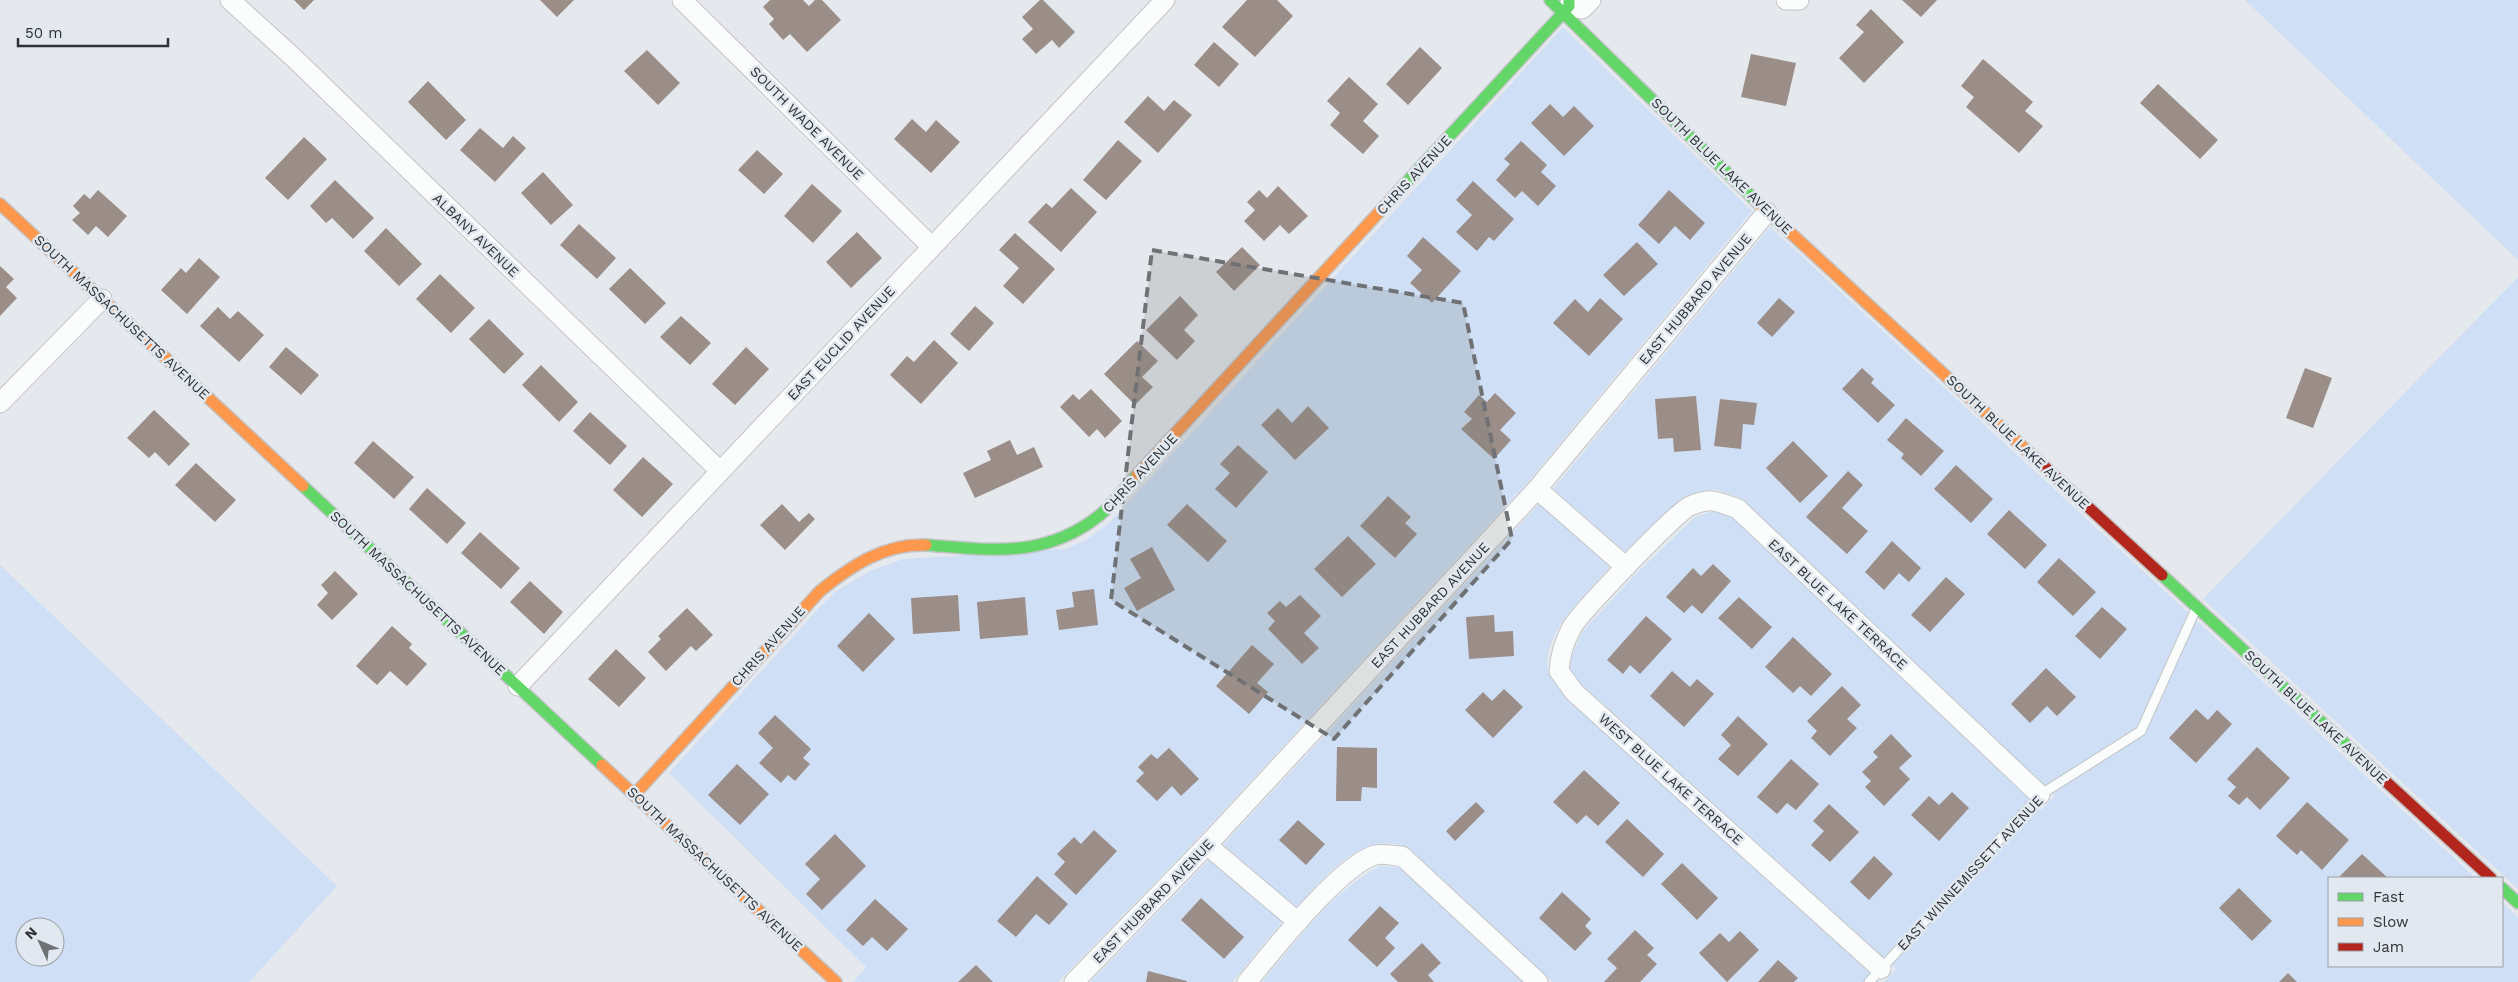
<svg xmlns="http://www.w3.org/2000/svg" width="2518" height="982" font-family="'Work Sans',sans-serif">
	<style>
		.green { fill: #cfe0f6; fill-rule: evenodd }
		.building { fill: #9b8e88 }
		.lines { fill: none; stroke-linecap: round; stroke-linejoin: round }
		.lane-casing { stroke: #c3c5c8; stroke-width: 11 }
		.street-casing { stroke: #c3c5c8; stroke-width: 21 }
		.fast-casing { stroke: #c3c5c8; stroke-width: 14 }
		.slow-casing { stroke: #c3c5c8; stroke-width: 14 }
		.jam-casing { stroke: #c3c5c8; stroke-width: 14 }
		.lane { stroke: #fbfcfc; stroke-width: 9 }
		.street { stroke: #fbfcfc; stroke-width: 19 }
		.fast { stroke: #63d668; stroke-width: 11 }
		.slow { stroke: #ff974d; stroke-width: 11 }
		.jam { stroke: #b3261e; stroke-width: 11 }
		.marked { fill: #6f7174; fill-opacity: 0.2; stroke: #6f7174; stroke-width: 4; stroke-dasharray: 10 6; stroke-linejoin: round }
		.labels { text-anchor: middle; stroke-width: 5; stroke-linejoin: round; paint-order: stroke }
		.street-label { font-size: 14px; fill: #2f3134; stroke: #e2e8ef }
	</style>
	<rect width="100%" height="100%" fill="#e5e8ec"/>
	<path class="green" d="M2245 0H2518V260Z
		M1563 27 1752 211 1529 481 1199 837 1058 982H853L866 967 669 773 817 610 835 592 870 571 903 559 1065 549 1086 540 1109 523Z
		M1770 227 2476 878H2329V966H2502V902L2518 917V982H1884L1896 969 1582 685 1570 669 1572 655 1582 632 1634 576 1695 517 1713 511 1733 518 2041 810 2055 796 1740 498 1714 489 1683 497 1625 552 1553 489Z
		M2518 277V889L2203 599Z
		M1539 504 1610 567C1588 592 1541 633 1548 670 1551 681 1561 691 1567 699L1880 982H1553L1409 848C1362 828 1326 877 1296 907L1223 845Z
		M0 565 337 886 249 982H0ZM25 927H55V957H25Z
		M1209 860 1282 922 1232 982H1090Z
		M1380 866 1399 867 1523 982H1262C1297 941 1332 891 1380 866Z"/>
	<path class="building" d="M294 0H314L304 10Z
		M540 0H574L557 17Z
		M770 0H803L809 6 815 0H822L841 20 807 52 790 34 783 40 769 24 774 19 763 7Z
		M1040 0H1043L1075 32 1059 48 1052 40 1036 54 1022 39 1033 29 1022 17Z
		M1247 0H1277L1293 16 1255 57 1222 27Z
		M1902 0H1937L1921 17Z
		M1871 9 1904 42 1864 83 1839 58 1864 32 1856 25Z
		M1214 42 1239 64 1219 87 1194 65Z
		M1420 47 1442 68 1408 105 1386 84Z
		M647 50 680 83 658 105 624 71Z
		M1751 54 1796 63 1786 106 1741 97Z
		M1983 59 2033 102 2025 111 2043 126 2019 153 1966 107 1974 97 1961 86Z
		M1349 77 1378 104 1363 121 1379 136 1363 154 1330 125 1340 113 1327 101Z
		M428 81 466 120 446 140 408 102Z
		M2158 84 2218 140 2200 159 2140 103Z
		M1148 96 1164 111 1174 100 1192 115 1158 153 1124 122Z
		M1550 104 1563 117 1574 106 1594 126 1564 156 1531 123Z
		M912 119 926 132 936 120 960 142 931 173 894 139Z
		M480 128 503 148 513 136 526 148 495 182 460 150Z
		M304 137 327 159 288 200 265 178Z
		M1118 140 1142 161 1106 200 1083 180Z
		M1521 141 1547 165 1541 172 1556 186 1538 206 1522 191 1515 198 1496 180 1510 164 1504 159Z
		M757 150 783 174 764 194 738 170Z
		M543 172 573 205 551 225 521 193Z
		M335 180 374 218 353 239 332 218 326 223 310 206Z
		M1473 181 1514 219 1494 241 1489 237 1477 251 1456 232 1472 215 1456 200Z
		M812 184 842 211 813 243 784 216Z
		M1278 186 1308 216 1289 234 1280 225 1264 241 1244 221 1255 210 1247 202 1259 190 1267 198Z
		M1071 188 1097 212 1061 252 1028 222 1046 203 1052 208Z
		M98 190 127 216 108 237 96 226 88 235 72 220 80 213 73 206 84 194 90 199Z
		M1669 190 1705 223 1690 240 1675 226 1659 244 1638 225Z
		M579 224 616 258 597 279 560 245Z
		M386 228 422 264 399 286 364 251Z
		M857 232 882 258 851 288 826 262Z
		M1015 233 1055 269 1023 304 1003 286 1019 268 999 250Z
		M1423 237 1461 271 1432 303 1410 283 1422 270 1407 256Z
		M1637 242 1658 264 1624 296 1603 275Z
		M1242 247 1260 265 1234 291 1216 272Z
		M199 258 220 277 187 314 161 290 181 268 186 273Z
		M0 266 14 279 6 287 17 298 0 316Z
		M630 268 666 303 645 324 609 289Z
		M440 274 475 308 451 333 416 299Z
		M1180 296 1198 315 1184 330 1195 341 1177 360 1146 330Z
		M1600 298 1623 319 1589 356 1553 323 1575 299 1588 312Z
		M1779 298 1795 312 1772 337 1757 323Z
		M975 306 994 323 969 351 950 334Z
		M218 307 230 319 238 311 264 335 239 362 200 326Z
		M681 316 711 343 690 365 660 337Z
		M489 319 524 354 504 374 469 339Z
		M934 340 958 363 921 404 890 375 907 356 914 362Z
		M1137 341 1158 361 1142 377 1153 387 1135 405 1104 374Z
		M286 347 319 375 301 395 269 367Z
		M746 347 769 369 735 405 712 384Z
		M541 365 578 402 559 422 522 385Z
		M1862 368 1874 379 1871 383 1895 405 1878 423 1842 389Z
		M2305 368 2332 378 2313 428 2286 418Z
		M1091 389 1122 421 1105 438 1097 429 1089 437 1060 407 1073 394 1079 400Z
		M1495 393 1516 413 1500 430 1511 440 1494 459 1461 429 1472 419 1464 412 1479 395 1487 402Z
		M1696 396 1701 450 1674 452 1673 438 1658 439 1655 399Z
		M1720 399 1757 403 1754 425 1743 424 1741 449 1714 446Z
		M1308 406 1329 428 1295 460 1261 425 1278 408 1292 423Z
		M154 410 190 444 169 466 155 452 149 458 127 438Z
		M590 412 627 446 610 465 573 431Z
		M1906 418 1944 451 1921 476 1901 458 1904 454 1887 440Z
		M1010 440 1017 455 1034 447 1043 467 975 498 963 473 991 460 987 451Z
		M373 441 414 477 394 499 354 463Z
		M1793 441 1828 476 1800 503 1766 468Z
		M1238 445 1268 472 1236 508 1215 489 1230 473 1220 464Z
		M643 457 673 484 642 517 613 490Z
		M196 463 236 500 215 522 175 485Z
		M1956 465 1993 499 1971 523 1934 489Z
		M1848 471 1863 485 1842 508 1868 531 1847 554 1806 517Z
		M427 488 466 523 447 544 409 509Z
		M1388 496 1411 517 1405 523 1417 534 1395 558 1360 526Z
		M782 504 799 522 809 513 815 519 785 550 760 525Z
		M1187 504 1227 541 1208 562 1167 525Z
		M2009 510 2047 545 2025 569 1987 534Z
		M480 532 520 568 501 589 461 553Z
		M1348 536 1376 564 1342 597 1314 569Z
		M1892 541 1921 568 1909 582 1899 573 1884 590 1865 572Z
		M1152 547 1175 590 1137 611 1124 588 1141 578 1130 559Z
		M2059 558 2096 592 2073 616 2037 582Z
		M1713 564 1731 581 1702 614 1692 605 1684 613 1666 597 1693 568 1701 576Z
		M335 571 358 594 332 620 317 605 328 593 321 585Z
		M1946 577 1965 594 1930 632 1911 615Z
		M530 581 563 612 544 634 510 602Z
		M1094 589 1098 625 1059 630 1056 610 1074 607 1072 592Z
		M958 595 960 631 913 634 911 598Z
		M1300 595 1321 616 1304 633 1319 648 1302 664 1268 629 1275 621 1267 613 1280 601 1286 607Z
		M1025 597 1028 635 980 639 977 602Z
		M1739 597 1772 627 1752 649 1718 618Z
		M2102 607 2127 629 2100 659 2075 636Z
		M687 608 713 635 696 651 691 646 666 671 648 652 661 639 658 636Z
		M869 613 895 639 863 672 837 646Z
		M1494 615 1495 632 1513 631 1514 656 1469 659 1466 617Z
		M1646 616 1672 639 1640 674 1630 665 1623 674 1607 660Z
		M392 626 412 644 409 648 427 664 407 686 390 671 377 685 356 666Z
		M1793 637 1832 674 1811 696 1800 686 1793 693 1765 667Z
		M1252 645 1274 664 1257 683 1268 692 1249 714 1216 686Z
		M616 649 646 678 619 707 588 679Z
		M2046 668 2076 697 2057 716 2047 706 2030 723 2011 704Z
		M1672 671 1690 687 1697 679 1714 694 1684 727 1650 696Z
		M1842 686 1861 705 1847 719 1857 728 1830 756 1811 738 1817 731 1807 721Z
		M1504 689 1523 707 1493 738 1465 710 1483 692 1492 701Z
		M2196 709 2208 720 2217 710 2232 724 2196 763 2169 738Z
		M775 715 811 749 803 758 810 764 795 781 788 775 781 783 759 763 773 748 758 733Z
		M1738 716 1768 744 1738 776 1718 759 1731 745 1721 735Z
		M1891 734 1912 756 1899 768 1910 779 1884 806 1865 787 1871 781 1862 772 1878 757 1873 752Z
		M1337 747 1377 748V788L1362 787 1361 801H1336Z
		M2257 747 2290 778 2260 810 2247 797 2239 805 2228 796 2236 787 2227 779Z
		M1169 748 1199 779 1181 796 1172 786 1157 801 1136 781 1144 773 1138 767 1151 754 1157 759Z
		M1791 759 1819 784 1796 810 1787 803 1777 814 1757 797Z
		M737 764 769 794 740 825 708 795Z
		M1584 770 1620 803 1598 826 1586 815 1577 824 1553 802Z
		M1952 792 1969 808 1939 841 1911 815 1929 796 1939 805Z
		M1476 802 1485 811 1455 841 1446 831Z
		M2307 802 2349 840 2322 870 2301 850 2297 855 2276 836Z
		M1829 804 1859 832 1830 862 1811 845 1824 831 1813 821Z
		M1627 819 1664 854 1643 877 1605 842Z
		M1298 820 1325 844 1306 865 1279 840Z
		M1094 830 1117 851 1076 895 1054 874 1065 862 1057 854 1074 837 1081 844Z
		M835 834 866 866 822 910 806 894 820 879 805 864Z
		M2362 854 2388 878H2338Z
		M1874 856 1893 874 1869 900 1850 882Z
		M1682 863 1718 898 1697 920 1661 884Z
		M1037 876 1068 904 1049 925 1036 914 1016 937 997 921Z
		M2239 888 2272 921 2252 941 2219 908Z
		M1562 892 1591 919 1585 926 1592 933 1575 951 1539 918Z
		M1201 898 1244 937 1224 959 1181 920Z
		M875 899 908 929 887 951 872 937 863 946 846 930Z
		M1380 906 1399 923 1385 938 1395 948 1377 967 1348 940Z
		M1635 930 1654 948 1647 955 1657 964 1640 982H1604L1617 968 1607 959Z
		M1740 931 1759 950 1727 982 1699 953 1720 933 1729 942Z
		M1422 943 1441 963 1428 975 1434 982H1398L1390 974Z
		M1778 960 1798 978 1794 982H1758Z
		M976 965 993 982H958Z
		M1148 971 1187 981V982H1146Z
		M2288 973 2297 982H2279Z"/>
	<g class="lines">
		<g class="lane-casing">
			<path id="lane" d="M1869 982 2040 795 2141 731 2195 611"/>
		</g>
		<g class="street-casing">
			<path id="street" d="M230 0 295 59 720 471
				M682 0 932 247
				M1786 0H1799
				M1569 6 1582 9 1591 0
				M0 403 102 299
				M1537 489 1626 567
				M518 686 1165 0
				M1207 845 1298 922
				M1881 969 1574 692 1559 671C1560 654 1564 642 1572 627 1581 612 1677 511 1690 506 1712 497 1716 501 1738 509L2040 795
				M1074 982 1207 845 1537 489 1767 212
				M1247 982C1272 952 1340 865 1375 855 1383 853 1394 856 1402 856L1538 982"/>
		</g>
		<g class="fast-casing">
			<path id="fast" d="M1550 0 1757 202
				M1405 184 1563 13 1569 6V0
				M303 486 602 765
				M926 545C991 550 1045 559 1100 515 1113 504 1125 488 1137 475
				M2162 575 2381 777
				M2502 888 2518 903"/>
		</g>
		<g class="slow-casing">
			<path id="slow" d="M1757 202 2036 459
				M0 204 303 486
				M1137 475 1405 184
				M602 765 836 982
				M635 794 820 591C851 566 885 543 926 545"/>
		</g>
		<g class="jam-casing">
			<path id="jam" d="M2036 459 2162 575
				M2381 777 2491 878"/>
		</g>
		<use href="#lane" class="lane"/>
		<use href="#street" class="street"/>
		<use href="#fast" class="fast"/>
		<use href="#slow" class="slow"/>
		<use href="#jam" class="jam"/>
	</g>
	<path class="marked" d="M1152 250 1463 303 1512 539 1334 739 1111 600Z"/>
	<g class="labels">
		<g class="street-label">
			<text transform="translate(807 123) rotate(45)" y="5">SOUTH WADE AVENUE</text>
			<text transform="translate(1722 166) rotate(44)" y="5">SOUTH BLUE LAKE AVENUE</text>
			<text transform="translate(1414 175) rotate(-47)" y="5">CHRIS AVENUE</text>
			<text transform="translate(476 235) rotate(44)" y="5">ALBANY AVENUE</text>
			<text transform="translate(1695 299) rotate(-50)" y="5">EAST HUBBARD AVENUE</text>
			<text transform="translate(122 317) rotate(43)" y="5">SOUTH MASSACHUSETTS AVENUE</text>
			<text transform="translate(841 343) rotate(-47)" y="5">EAST EUCLID AVENUE</text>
			<text transform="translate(2018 442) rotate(43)" y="5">SOUTH BLUE LAKE AVENUE</text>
			<text transform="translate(1140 473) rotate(-47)" y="5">CHRIS AVENUE</text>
			<text transform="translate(418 593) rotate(43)" y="5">SOUTH MASSACHUSETTS AVENUE</text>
			<text transform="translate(1838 604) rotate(43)" y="5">EAST BLUE LAKE TERRACE</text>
			<text transform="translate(1430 605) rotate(-47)" y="5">EAST HUBBARD AVENUE</text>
			<text transform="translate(768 646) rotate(-48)" y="5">CHRIS AVENUE</text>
			<text transform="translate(2316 717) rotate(43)" y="5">SOUTH BLUE LAKE AVENUE</text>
			<text transform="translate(1671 779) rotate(42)" y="5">WEST BLUE LAKE TERRACE</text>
			<text transform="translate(715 869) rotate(43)" y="5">SOUTH MASSACHUSETTS AVENUE</text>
			<text transform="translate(1970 873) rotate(-47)" y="5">EAST WINNEMISSETT AVENUE</text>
			<text transform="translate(1153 901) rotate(-46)" y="5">EAST HUBBARD AVENUE</text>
		</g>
	</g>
	<rect x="2328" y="877" width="175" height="90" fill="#e2e8ef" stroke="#9a9fa4"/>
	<rect x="2338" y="893" width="25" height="8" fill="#63d668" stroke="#9a9fa4"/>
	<text x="2373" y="902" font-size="15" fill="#2f3134">Fast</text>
	<rect x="2338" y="918" width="25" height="8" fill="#ff974d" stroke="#9a9fa4"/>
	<text x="2373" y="927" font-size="15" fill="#2f3134">Slow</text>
	<rect x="2338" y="943" width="25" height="8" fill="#b3261e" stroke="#9a9fa4"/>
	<text x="2373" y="952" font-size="15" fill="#2f3134">Jam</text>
	<g transform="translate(40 942) rotate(314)"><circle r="24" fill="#e2e8ef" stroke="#9a9fa4"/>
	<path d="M0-4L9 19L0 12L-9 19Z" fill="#6f7174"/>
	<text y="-8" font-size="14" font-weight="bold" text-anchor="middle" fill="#2f3134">N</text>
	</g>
	<path d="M18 38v8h150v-8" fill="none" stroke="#2f3134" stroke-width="2.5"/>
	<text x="25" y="38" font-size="15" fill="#2f3134" stroke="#e2e8ef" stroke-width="4" paint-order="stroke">50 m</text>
</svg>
